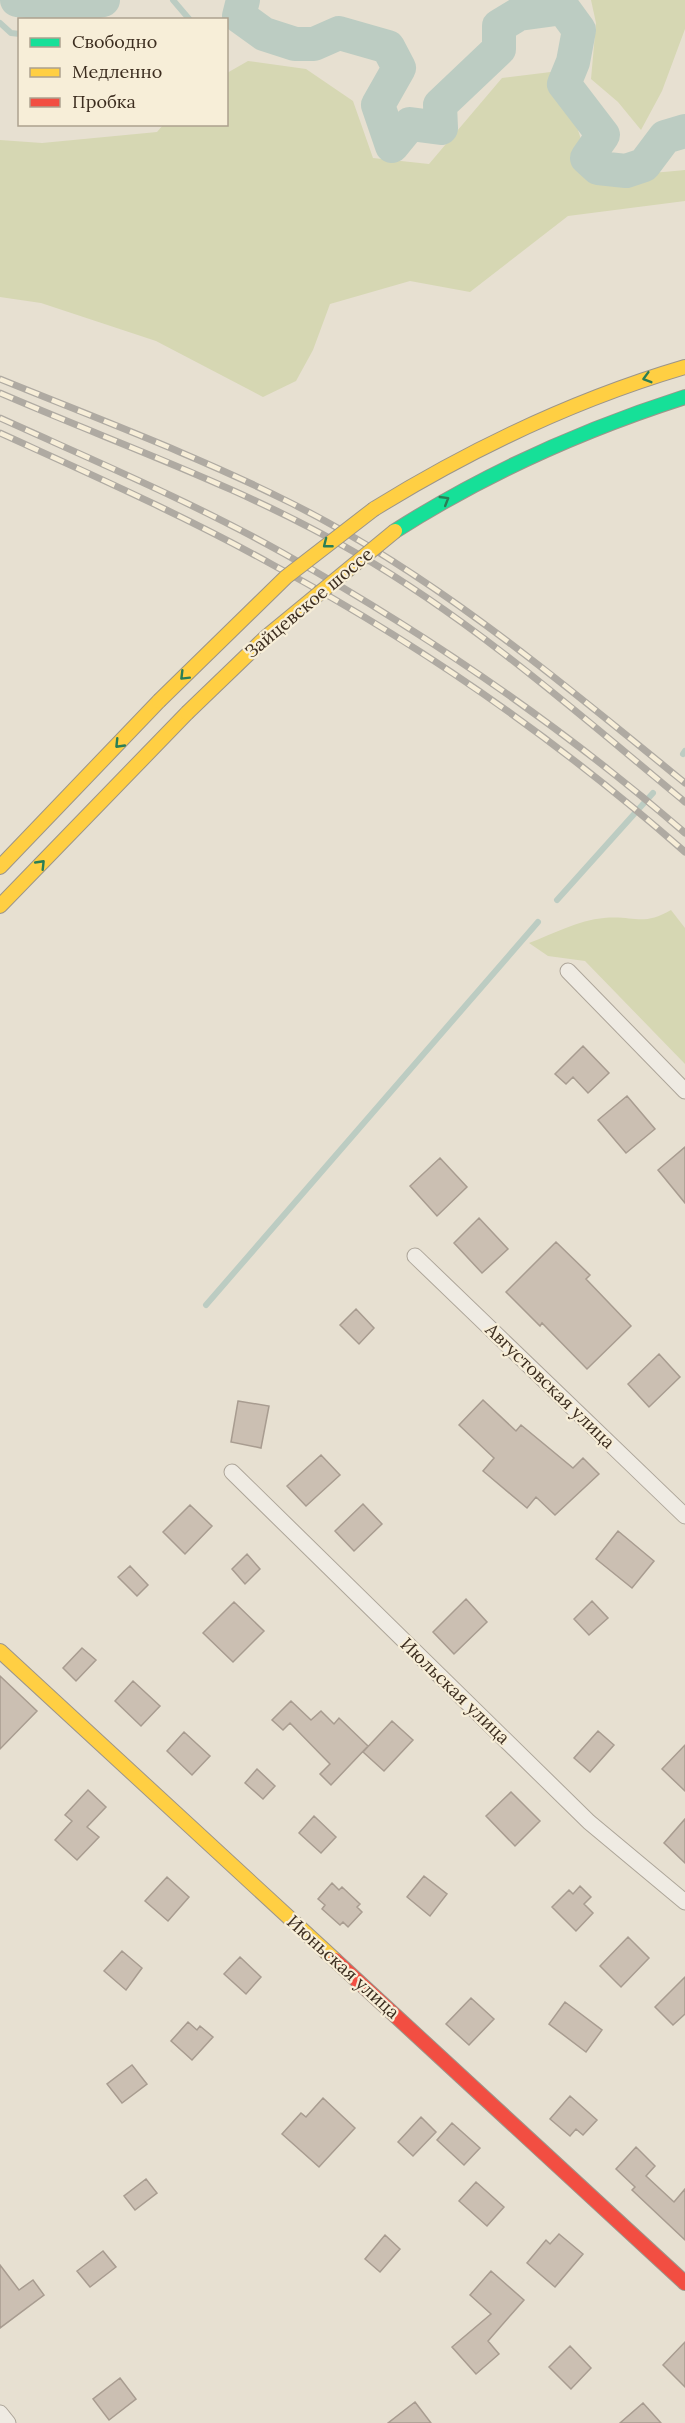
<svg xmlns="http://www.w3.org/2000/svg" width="685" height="2423" font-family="Lora,serif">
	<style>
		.green { fill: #d6d7b3 }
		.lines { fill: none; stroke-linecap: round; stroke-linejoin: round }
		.stream { stroke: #bcccc2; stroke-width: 6 }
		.river { stroke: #bcccc2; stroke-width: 34 }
		.building { fill: #cbbfb2; stroke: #a89c90; stroke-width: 1.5 }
		.street-casing { stroke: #ada599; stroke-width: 17 }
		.fast-casing { stroke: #9c958a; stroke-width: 16 }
		.slow-casing { stroke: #9c958a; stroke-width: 16 }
		.jam-casing { stroke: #9c958a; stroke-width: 16 }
		.street { stroke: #efebe3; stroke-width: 15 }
		.fast { stroke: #16e098; stroke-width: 14 }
		.slow { stroke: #ffcf43; stroke-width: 14 }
		.jam { stroke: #f24e42; stroke-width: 14 }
		.rail-casing { stroke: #afaaa2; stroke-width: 7 }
		.rail { stroke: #f7eed8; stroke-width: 4.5; stroke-dasharray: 14; stroke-linecap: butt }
		.slow-bridge-casing { stroke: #9c958a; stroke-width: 16; stroke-linecap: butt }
		.slow-bridge { stroke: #ffcf43; stroke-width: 14 }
		.oneway { stroke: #2b7e56 }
		.labels { text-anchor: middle; stroke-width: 4.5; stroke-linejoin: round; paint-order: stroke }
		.street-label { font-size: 18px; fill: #3d2e20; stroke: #f7eed8 }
	</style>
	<rect width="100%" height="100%" fill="#e7e0d1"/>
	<path class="green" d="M591 0H685V29L662 91 641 130 618 102 591 79 596 23Z
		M248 61 306 69 353 101 373 158 429 164 502 78 559 71 587 158C612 179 654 173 685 170V201L568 216 470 292 410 281 330 304 313 350 296 381 263 397 156 341 41 303 0 297V140L42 143 157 132 163 125 226 124 227 73Z
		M671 910 685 928V1064L585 961 548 956 529 943C553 934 578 920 604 918 634 915 642 927 671 910Z"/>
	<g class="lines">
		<path class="stream" d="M173 0 190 20
			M0 23 11 33 20 34
			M683 754 685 751
			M557 900 653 793
			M206 1305 538 922"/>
		<path class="river" d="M17 0 77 5 103 0
			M243 0 239 16 264 34 295 44H314L339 33 388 47 399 68 378 105 392 146 410 124 441 128 440 105 499 49V26L519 14 563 8 579 30 573 62 564 84 603 135 587 158 598 168 626 171 644 165 665 137 685 131"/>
	</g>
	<path class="building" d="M583 1046 609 1073 588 1093 573 1077 566 1084 555 1074Z
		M627 1096 655 1129 626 1153 598 1120Z
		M685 1147V1203L658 1170Z
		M440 1158 467 1187 437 1216 410 1186Z
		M479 1218 508 1249 482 1273 454 1243Z
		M556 1242 590 1275 586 1279 631 1326 587 1369 542 1323 540 1326 506 1292Z
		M356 1309 374 1328 359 1344 340 1325Z
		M659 1354 680 1377 649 1407 628 1384Z
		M483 1400 516 1431 521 1425 573 1468 583 1458 599 1474 555 1515 536 1497 527 1508 483 1471 494 1458 459 1425Z
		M238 1401 269 1406 261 1448 231 1442Z
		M321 1455 340 1475 306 1506 287 1486Z
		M363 1504 382 1524 354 1551 335 1531Z
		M190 1505 212 1526 185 1554 163 1532Z
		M618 1531 654 1561 632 1588 596 1559Z
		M247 1554 260 1569 245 1584 232 1569Z
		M130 1566 148 1585 137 1596 118 1577Z
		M466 1599 487 1622 454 1654 433 1632Z
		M592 1601 608 1618 589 1635 574 1619Z
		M234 1602 264 1631 233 1662 203 1633Z
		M82 1648 96 1660 76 1681 63 1668Z
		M0 1676 37 1711 0 1749Z
		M133 1681 160 1706 141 1726 115 1701Z
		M291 1701 311 1720 321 1711 334 1724 339 1718 368 1746 331 1785 320 1774 330 1764 290 1723 283 1730 272 1720Z
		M392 1721 413 1740 384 1771 363 1752Z
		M598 1731 614 1745 590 1772 574 1758Z
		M184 1732 210 1756 192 1775 167 1751Z
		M685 1745V1791L662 1769Z
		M257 1769 275 1786 263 1799 245 1783Z
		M88 1790 106 1807 87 1827 99 1837 77 1860 55 1840 72 1821 65 1815Z
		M511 1792 540 1821 515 1846 486 1816Z
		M314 1816 336 1837 321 1853 299 1833Z
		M685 1819V1863L664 1843Z
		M424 1876 447 1894 430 1916 407 1897Z
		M167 1877 189 1897 168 1921 145 1901Z
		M332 1883 339 1890 342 1887 360 1904 357 1907 362 1912 348 1927 343 1922 340 1925 322 1909 325 1905 318 1899Z
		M580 1886 591 1897 584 1904 593 1913 576 1931 552 1907 569 1890 573 1894Z
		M628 1937 649 1958 621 1987 600 1966Z
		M122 1951 142 1968 126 1990 104 1971Z
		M240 1957 261 1977 246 1994 224 1974Z
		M685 1977V2014L673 2025 655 2007Z
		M471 1998 494 2019 469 2045 446 2024Z
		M565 2002 602 2030 586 2052 549 2024Z
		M188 2022 197 2030 200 2026 213 2037 192 2060 171 2041Z
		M132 2065 147 2084 122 2103 107 2084Z
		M570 2096 597 2120 583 2135 576 2129 570 2136 550 2119Z
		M323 2098 355 2128 319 2167 282 2134 301 2113 306 2117Z
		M421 2117 436 2132 413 2156 398 2142Z
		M452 2123 480 2148 464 2165 437 2140Z
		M636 2147 655 2166 646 2176 674 2202 685 2189V2240L632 2190 635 2187 616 2169Z
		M146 2179 157 2193 135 2210 124 2196Z
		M476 2182 504 2207 487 2226 459 2201Z
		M559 2234 583 2254 555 2287 527 2263 546 2240 550 2244Z
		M385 2235 400 2249 380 2272 365 2259Z
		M103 2251 116 2267 90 2287 77 2271Z
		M0 2265 19 2290 33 2280 44 2295 0 2328Z
		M491 2271 524 2300 488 2341 499 2354 476 2374 452 2347 491 2314 470 2295Z
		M685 2342V2387L663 2365Z
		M570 2346 591 2368 571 2389 549 2367Z
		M120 2378 136 2399 109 2420 93 2399Z
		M415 2402 431 2423H388Z
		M643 2403 661 2423H620Z"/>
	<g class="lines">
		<g class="street-casing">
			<path id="street" d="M568 971 685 1091
				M415 1256 685 1516
				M232 1472 589 1822 685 1902
				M0 2413 8 2423"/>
		</g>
		<g class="fast-casing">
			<path id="fast" d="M395 531C486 473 582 430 685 397"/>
		</g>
		<g class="slow-casing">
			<path id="slow" d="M374 509C473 448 573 400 685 367
				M0 867 159 701
				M0 906 187 713
				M0 1651 335 1960"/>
		</g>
		<g class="jam-casing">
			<path id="jam" d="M335 1960 685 2283"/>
		</g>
		<use href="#street" class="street"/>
		<use href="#fast" class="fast"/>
		<use href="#slow" class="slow"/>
		<use href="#jam" class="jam"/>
		<g class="rail-casing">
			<path id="rail" d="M0 379C98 419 198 456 293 504 437 577 561 682 685 783
				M0 393C120 445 243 487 356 553 475 622 580 715 685 802
				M0 418C95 461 192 502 283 553 425 633 562 726 685 833
				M0 433C92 475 185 516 273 565 420 644 560 742 685 852"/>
		</g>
		<use href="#rail" class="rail"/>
		<g class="slow-bridge-casing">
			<path id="slow-bridge" d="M159 701 286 577 374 509
				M187 713 265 638 395 531"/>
		</g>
		<use href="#slow-bridge" class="slow-bridge"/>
	</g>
	<defs><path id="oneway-chevron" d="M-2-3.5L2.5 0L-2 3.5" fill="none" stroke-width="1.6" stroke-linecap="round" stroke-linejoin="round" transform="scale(1.5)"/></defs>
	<g class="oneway">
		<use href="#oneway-chevron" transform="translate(647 378) rotate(164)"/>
		<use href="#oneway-chevron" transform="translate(445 500) rotate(-31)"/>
		<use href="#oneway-chevron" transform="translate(327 544) rotate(142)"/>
		<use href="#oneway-chevron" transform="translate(184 676) rotate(135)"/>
		<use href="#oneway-chevron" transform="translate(119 744) rotate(134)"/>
		<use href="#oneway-chevron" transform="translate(41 864) rotate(-46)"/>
	</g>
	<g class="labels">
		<g class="street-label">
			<text transform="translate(309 603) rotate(-40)" y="6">Зайцевское шоссе</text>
			<text transform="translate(550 1386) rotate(44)" y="6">Августовская улица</text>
			<text transform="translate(455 1691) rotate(44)" y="6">Июльская улица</text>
			<text transform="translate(343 1967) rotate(42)" y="6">Июньская улица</text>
		</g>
	</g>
	<rect x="18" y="18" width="210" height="108" fill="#f7eed8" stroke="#ada18e" stroke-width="1.5"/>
	<rect x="30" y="38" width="30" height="9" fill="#16e098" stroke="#ada18e" stroke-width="1.5"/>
	<text x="72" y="48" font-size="18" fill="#3d2e20">Свободно</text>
	<rect x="30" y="68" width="30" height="9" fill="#ffcf43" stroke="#ada18e" stroke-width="1.5"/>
	<text x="72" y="78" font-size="18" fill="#3d2e20">Медленно</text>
	<rect x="30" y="98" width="30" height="9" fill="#f24e42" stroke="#ada18e" stroke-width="1.5"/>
	<text x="72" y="108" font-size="18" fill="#3d2e20">Пробка</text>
</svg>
